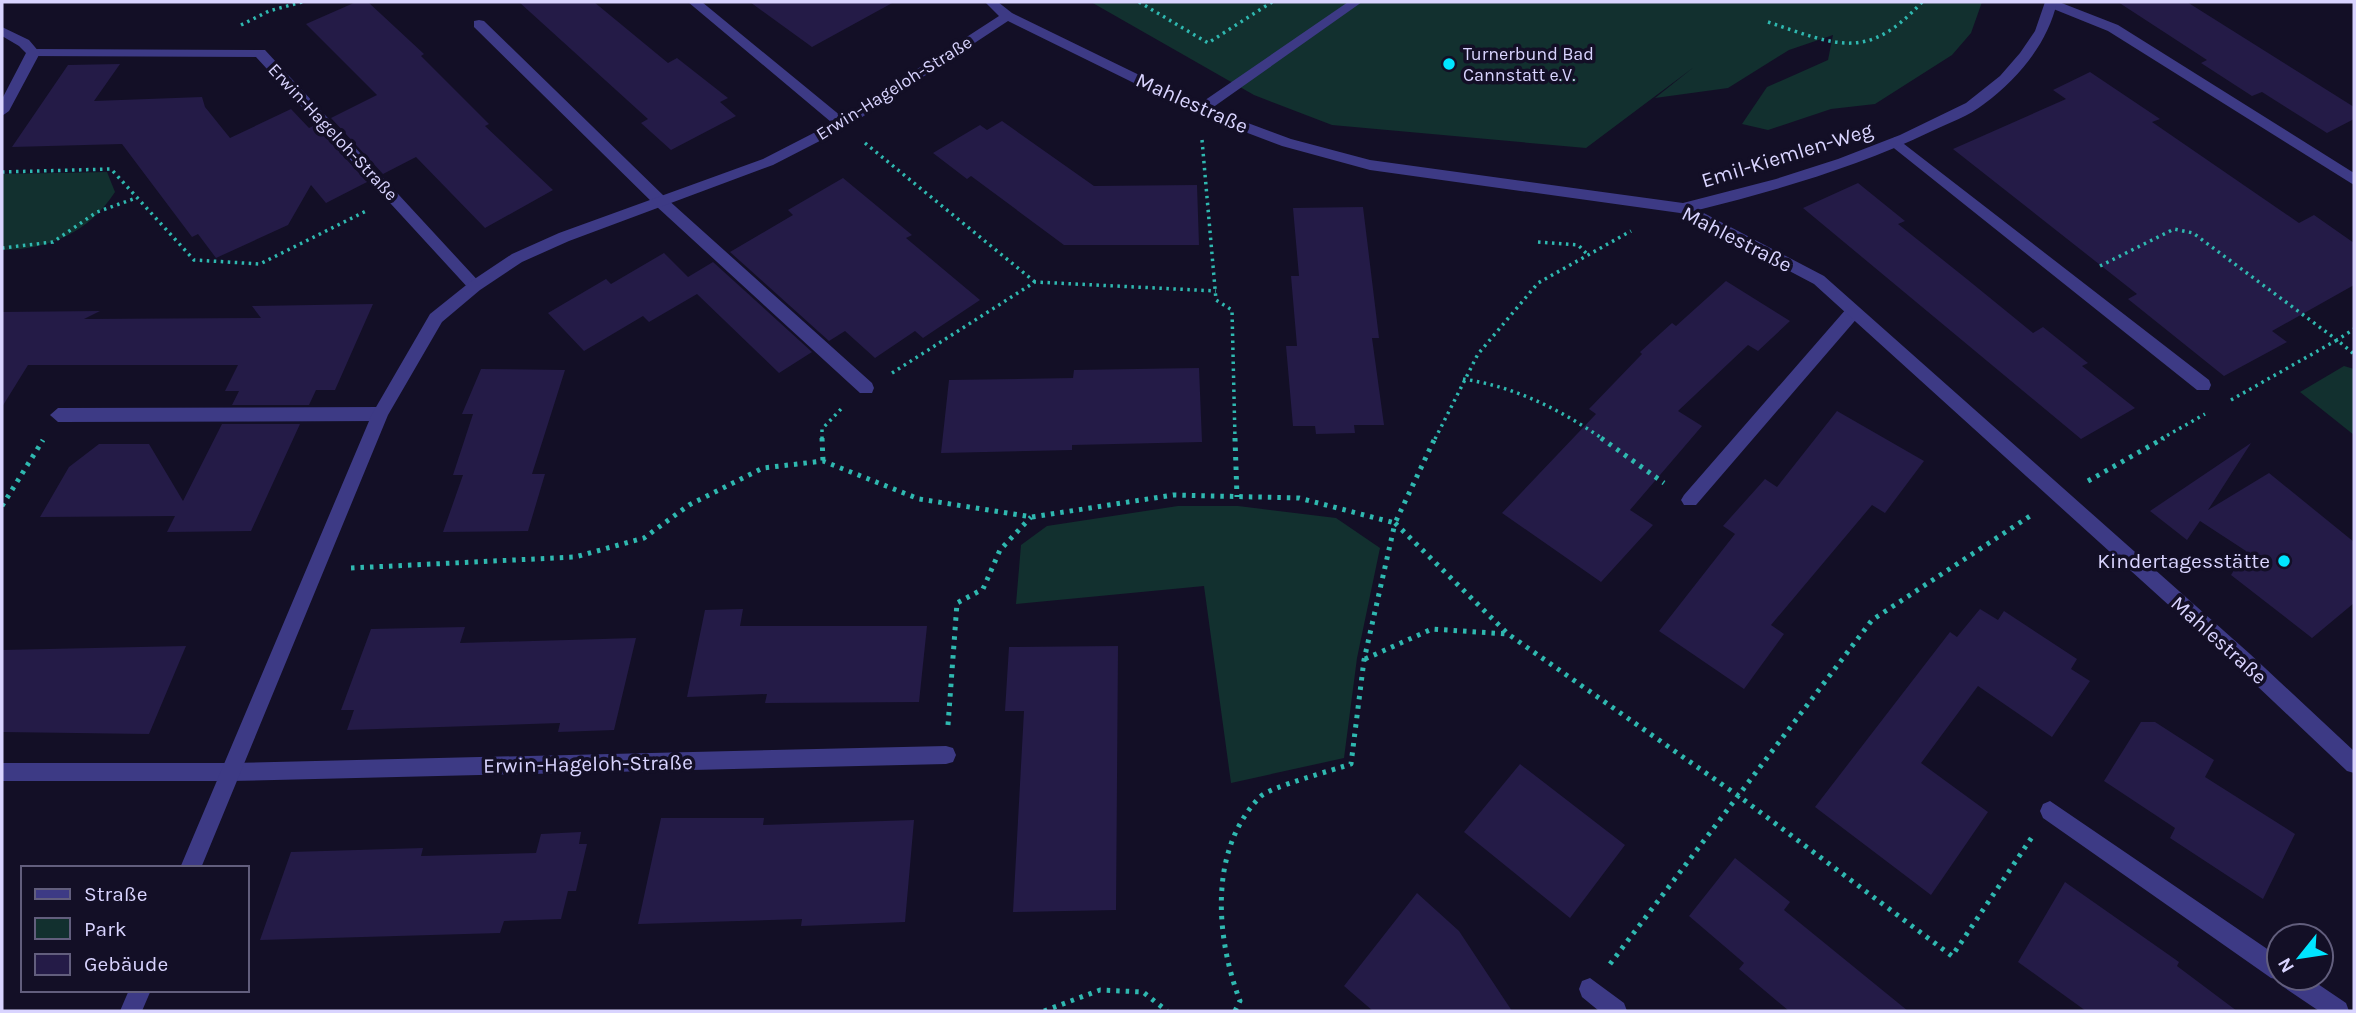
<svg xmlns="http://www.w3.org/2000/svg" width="2356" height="1013" font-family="Karla,sans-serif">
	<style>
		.green { fill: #12302f }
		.building { fill: #241b47 }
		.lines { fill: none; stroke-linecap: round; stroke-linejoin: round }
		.path-far1 { stroke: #2fb8b0; stroke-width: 3.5; stroke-dasharray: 2.5 4.5; stroke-linecap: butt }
		.path { stroke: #2fb8b0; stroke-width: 5; stroke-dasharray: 3.5 6; stroke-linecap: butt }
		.lane { fill: #3d3a85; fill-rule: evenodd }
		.street { fill: #3d3a85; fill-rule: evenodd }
		.poi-dot { fill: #00e5ff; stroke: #130f26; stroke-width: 2.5 }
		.labels { text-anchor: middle; stroke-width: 7; stroke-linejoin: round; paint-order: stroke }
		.far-poi-label { font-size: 18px; fill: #d9d4ff; stroke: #130f26; text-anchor: start }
		.far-street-label { font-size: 18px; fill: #d9d4ff; stroke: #130f26 }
		.street-label { font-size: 21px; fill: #d9d4ff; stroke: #130f26 }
		.poi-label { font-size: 21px; fill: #d9d4ff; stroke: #130f26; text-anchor: end }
	</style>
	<rect width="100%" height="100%" fill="#130f26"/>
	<path class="green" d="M1091 2H1982L1971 33 1952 55 1875 104 1831 109 1768 130 1742 124 1767 87 1828 60 1833 35 1789 50 1728 88 1655 98 1694 67 1586 148 1332 125 1254 95Z
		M107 172 115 192C89 232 49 250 2 250V174Z
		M2344 366 2354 369V435L2300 392Z
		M1178 506H1238L1336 518 1380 548 1357 658 1344 758 1231 783 1204 586 1016 604 1021 545 1047 526Z"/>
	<path class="building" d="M356 2H368L424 54 421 56 489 124 485 126 553 190 485 228 416 157 383 174 331 118 377 95 306 24Z
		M519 2H594L668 63 677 58 728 98 720 102 736 116 671 150 641 123 648 119Z
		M750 2H894L812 47Z
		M2118 2H2187L2354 107V119L2327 133 2262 92 2252 96 2201 63 2207 60Z
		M120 64 94 101 202 97 205 107 230 138 291 109 309 128 315 125 367 182 326 203 311 185 288 225 216 258 198 234 192 237 122 144 12 147 68 65Z
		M2090 72 2160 119 2152 122 2299 223 2314 215 2354 243V285L2272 331 2287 342 2224 376 2128 299 2137 294 1953 149 2066 99 2053 90Z
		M1002 121 1094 186 1197 185 1199 245H1064L971 176 967 179 933 153 980 125 987 130Z
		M843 178 912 235 906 238 980 300 923 338 915 331 875 358 845 331 829 341 730 252 793 215 788 210Z
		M1858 183 1905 221 1898 224 1968 280 2033 333 2043 327 2088 363 2082 366 2135 408 2081 439 1803 208Z
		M1363 207 1379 338H1372L1384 425H1354L1355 433 1316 434 1315 426H1293L1286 346H1297L1291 276H1299L1293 208Z
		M664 253 688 277 713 262 812 352 779 373 697 294 649 322 643 316 584 351 548 313 606 279 611 284Z
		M1726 281 1790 321 1758 351 1748 345 1678 411 1702 426 1630 510 1653 525 1601 582 1502 513 1596 414 1589 409 1642 354 1640 352 1672 323 1676 326Z
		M373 304 335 390H316L309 405H232L239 391H225L238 365H28L2 407V312L100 311 84 319 261 318 252 306Z
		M1199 368 1202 442 1072 445V450L941 453 949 380 1073 378 1074 370Z
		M481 369 565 370 532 474H545L528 531 443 532 463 475H453L473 414H462Z
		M1837 411 1924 461 1885 513 1872 505 1771 625 1784 634 1744 689 1659 631 1735 534 1723 526 1765 479 1777 487Z
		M222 424H300L251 531 167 532 175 516 40 517 69 467 99 444H149L183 501Z
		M2251 443 2208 510 2269 473 2354 542V603L2312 638 2231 575 2246 551 2200 521 2187 540 2150 511Z
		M743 609 740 626H927L919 702 765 703 767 694 687 697 705 610Z
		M1980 609 1998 620 2004 611 2077 659 2071 669 2090 681 2052 737 1978 686 1921 763 1988 812 1931 895 1815 807 1950 632 1957 637Z
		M465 627 460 643 636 638 614 730 558 732 560 723 347 730 354 710H341L371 629Z
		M186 646 149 734 2 732V650Z
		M1118 646 1116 910 1013 912 1024 711H1005L1009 647Z
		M2141 722H2155L2214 760 2205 777 2295 834 2263 899 2170 838 2175 828 2104 781Z
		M1520 764 1625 845 1570 918 1464 832Z
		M661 818H764L763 825 914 820 905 922 801 926 802 919 638 924Z
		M581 832 579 844H587L576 891H568L561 919 504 921 500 933 260 940 291 852 423 848 421 856 536 853 541 834Z
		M1735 858 1790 902 1784 910 1908 1011H1789L1739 969 1744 963 1689 916Z
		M2065 882 2179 962 2177 966 2237 1011H2086L2018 962Z
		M1417 893 1459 931 1512 1011H1373L1344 986Z"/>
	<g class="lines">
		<path class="path-far1" d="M1139 2 1208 43 1272 2
			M1768 22C1837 45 1867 62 1922 2
			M241 25 269 11 302 2
			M1202 140 1216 300 1232 310 1235 439
			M865 143 1035 282
			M2 172 111 169 194 260 260 264 368 210
			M1538 242 1578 245 1587 254
			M2 248 53 242 97 212 136 198
			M2100 266 2174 229 2193 233 2337 340 2354 329
			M892 373 1035 282 1216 291
			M1463 379C1516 387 1559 409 1603 439
			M2231 400 2337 340 2354 354
			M822 439V429L842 408
			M1435 439 1478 354 1538 283 1631 231
			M2161 439 2205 414"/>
		<path class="path" d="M822 438 823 461
			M1235 438 1237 497
			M1601 438 1664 483
			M2088 481 2164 438
			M2 506 43 440
			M1395 523 1508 634 1740 797 1952 956 2032 837
			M351 568 575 557 644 538 689 505 763 468 823 461 919 499 1032 517 1173 495 1299 498 1395 523 1435 438
			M1365 659 1432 629 1507 634
			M948 725 957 603 983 589 1000 550 1031 517
			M1610 964 1872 620 2033 514
			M1044 1011 1100 990 1143 992 1167 1011
			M1235 1011 1240 1001C1216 938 1208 850 1260 797 1269 787 1334 770 1351 764L1364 660 1395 523"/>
		<path class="lane" d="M688 2H702L847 121V127H837Z
			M1348 2H1362L1205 113H1195V107Z
			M2045 2H2059L2118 25 2354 173V185L2108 31 2046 6Z
			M479 20 484 21 666 198 872 383 874 388 872 393H860L656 206 474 27V21Z
			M33 49 265 50 483 286 475 292 470 290 256 57 28 56V50Z
			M1895 137 2209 380 2211 385 2209 390H2197L1890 145 1888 142Z
			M1853 306 1861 312 1859 316 1696 505H1684L1681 500 1684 495 1847 308Z
			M380 407 388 414 380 421 58 422 50 415 58 408Z
			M946 746 953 748 956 755 953 762 946 764 230 781H2V763H230Z"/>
		<path class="street" d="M985 2H998L1012 13 1205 107 1291 139 1370 160 1683 203 1776 179 1838 159 1900 135 1966 103 2000 76 2020 53 2035 31 2045 2H2057C2048 43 2018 79 1984 104 1969 116 1949 123 1932 131 1857 167 1778 190 1698 210L1824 276 2250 654 2354 751V773L2347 771 2236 666 1814 284 1680 213 1370 170 1282 146 1195 113 1008 21 847 127 773 165 569 241 522 262 480 290 442 322 388 415 201 868H180L372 414 430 314 470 282 512 254 559 233 763 159 837 121 999 16Z
			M2 27 29 40 40 53 9 111 2 116V99L26 53 19 46 2 36Z
			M2050 801 2279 957V978H2309L2346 1003 2349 1011H2319L2282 986 2280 980 2271 978 2043 818 2040 811 2043 804Z
			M1590 978 1624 1003 1627 1011H1599L1582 997 1579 989 1582 981Z
			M129 990H151L142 1011H120Z"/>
	</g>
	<g class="poi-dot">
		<circle cx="1449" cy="64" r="7"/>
		<circle cx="2284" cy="561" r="7"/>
	</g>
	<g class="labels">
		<g class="far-poi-label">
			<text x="1463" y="60">Turnerbund Bad<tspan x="1463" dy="21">Cannstatt e.V.</tspan></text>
		</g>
		<g class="far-street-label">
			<text transform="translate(894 88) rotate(-32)" y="6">Erwin-Hageloh-Straße</text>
			<text transform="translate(333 132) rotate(47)" y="6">Erwin-Hageloh-Straße</text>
		</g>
		<g class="street-label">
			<text transform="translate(1192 103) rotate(24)" y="7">Mahlestraße</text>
			<text transform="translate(1787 155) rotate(-17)" y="7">Emil-Kiemlen-Weg</text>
			<text transform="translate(1737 239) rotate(27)" y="7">Mahlestraße</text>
			<text transform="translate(2219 640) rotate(42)" y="7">Mahlestraße</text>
			<text transform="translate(588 764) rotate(-1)" y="7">Erwin-Hageloh-Straße</text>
		</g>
		<g class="poi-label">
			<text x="2270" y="568">Kindertagesstätte</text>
		</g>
	</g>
	<rect width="2356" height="1013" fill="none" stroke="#d9d4ff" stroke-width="7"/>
	<rect x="21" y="866" width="228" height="126" fill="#130f26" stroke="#625e7d" stroke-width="2"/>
	<rect x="35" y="889" width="35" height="10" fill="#3d3a85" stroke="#625e7d" stroke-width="2"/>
	<text x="84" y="901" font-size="21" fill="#d9d4ff">Straße</text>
	<rect x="35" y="918" width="35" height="21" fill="#12302f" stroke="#625e7d" stroke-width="2"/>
	<text x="84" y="936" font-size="21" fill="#d9d4ff">Park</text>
	<rect x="35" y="954" width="35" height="21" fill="#241b47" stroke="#625e7d" stroke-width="2"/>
	<text x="84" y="971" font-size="21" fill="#d9d4ff">Gebäude</text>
	<g transform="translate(2300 957) rotate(240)"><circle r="33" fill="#130f26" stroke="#625e7d" stroke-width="2"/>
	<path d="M0-5L12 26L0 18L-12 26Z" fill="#00e5ff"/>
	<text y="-10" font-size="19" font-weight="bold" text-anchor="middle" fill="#d9d4ff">N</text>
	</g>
</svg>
